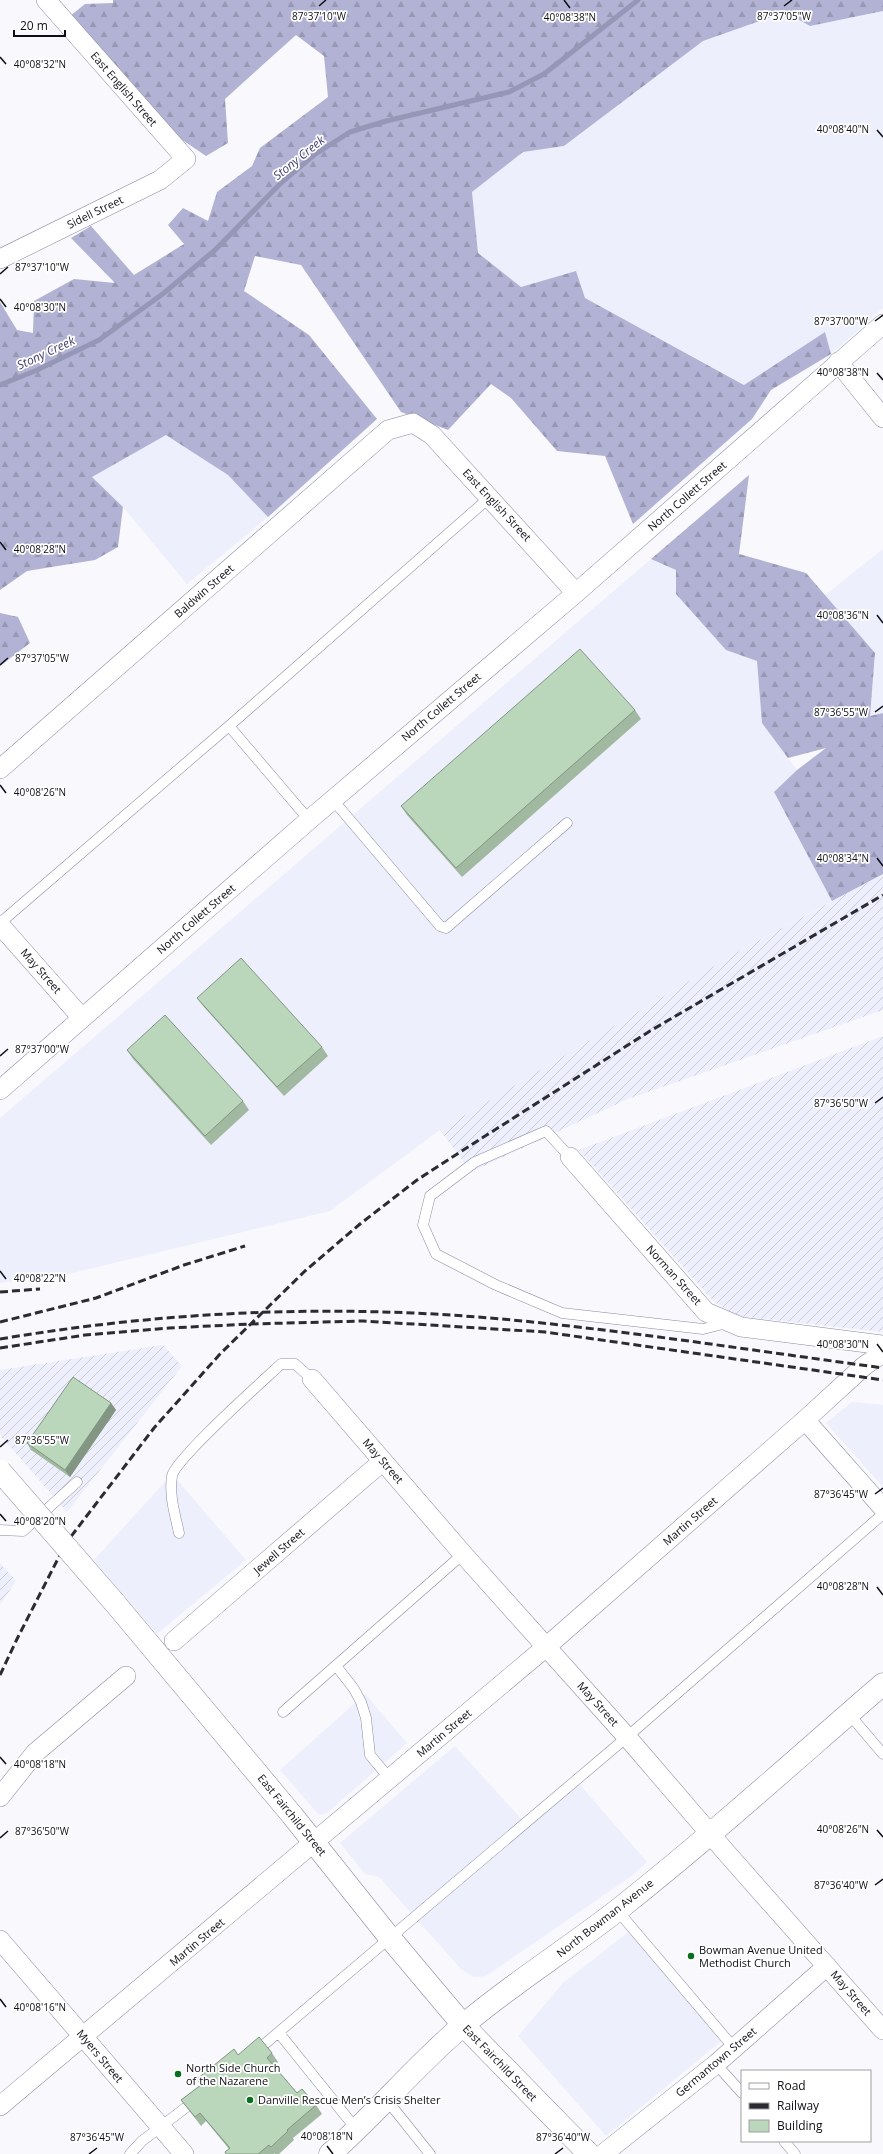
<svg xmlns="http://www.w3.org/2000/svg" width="883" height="2154" font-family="'Open Sans',sans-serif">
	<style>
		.built { fill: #eeeffc }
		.industrial { fill: url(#industrial-furrows) }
		.forest { fill: url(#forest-firs) }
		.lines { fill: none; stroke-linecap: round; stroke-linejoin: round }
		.stream { stroke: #9696b7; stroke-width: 5 }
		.service-casing { stroke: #898aa1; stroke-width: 11 }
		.minor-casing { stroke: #898aa1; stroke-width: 20 }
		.tertiary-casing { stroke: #898aa1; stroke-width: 23 }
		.service { stroke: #fff; stroke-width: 10 }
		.minor { stroke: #fff; stroke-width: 19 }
		.tertiary { stroke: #fff; stroke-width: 22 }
		.rail { stroke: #2b2b32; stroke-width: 3; stroke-dasharray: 8 4; stroke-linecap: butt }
		.tertiary-bridge-casing { stroke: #898aa1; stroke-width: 23; stroke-linecap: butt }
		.tertiary-bridge { stroke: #fff; stroke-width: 22 }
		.wall { fill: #a1b9a1 }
		.shaded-wall { fill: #839683 }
		.building { fill: #bbd7bb; stroke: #839683 }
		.ticks { fill: none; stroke: #0e0e16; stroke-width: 1.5 }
		.poi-dot { fill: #076f1e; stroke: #fff; stroke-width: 1.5 }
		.labels { text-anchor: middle; stroke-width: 3.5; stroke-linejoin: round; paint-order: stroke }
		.street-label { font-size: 11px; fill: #0e0e16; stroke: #fff }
		.poi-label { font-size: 11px; fill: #0e0e16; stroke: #fff; text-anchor: start }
		.water-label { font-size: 12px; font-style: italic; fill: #423f6e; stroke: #fff }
		.ticks-label { font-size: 10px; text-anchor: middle; fill: #0e0e16; stroke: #fff; stroke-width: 3.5; stroke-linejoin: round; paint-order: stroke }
	</style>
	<defs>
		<pattern id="industrial-furrows" width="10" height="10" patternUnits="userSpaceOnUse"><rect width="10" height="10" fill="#eeeffc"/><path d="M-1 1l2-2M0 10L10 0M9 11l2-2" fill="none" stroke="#cbccd7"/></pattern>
		<pattern id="forest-firs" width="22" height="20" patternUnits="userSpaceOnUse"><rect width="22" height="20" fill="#b2b2d4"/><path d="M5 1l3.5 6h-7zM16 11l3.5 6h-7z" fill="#9898b5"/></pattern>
	</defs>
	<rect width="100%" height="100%" fill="#f8f8fd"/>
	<path class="built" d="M883 11V308L831 354 825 332 745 385 585 298 576 271 521 287 478 253 472 192 523 152 564 146 703 41 785 12 810 26Z
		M166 434 228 475 268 517 187 584 123 507 92 477Z
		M883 549V713L870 716 875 653 825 595Z
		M651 559 676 570 726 650 757 661 762 723 797 770 774 793 832 901 741 950 440 1130 330 1211 64 1275 0 1283V1118Z
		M852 1402 883 1405V1487L826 1423Z
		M172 1474 246 1560 157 1634 94 1560Z
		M365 1694 407 1743 327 1813 319 1815 280 1770Z
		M455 1746 525 1823 576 1780 647 1862 633 1875 486 1976 474 1977 461 1969 379 1877 365 1874 340 1843Z
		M632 1929 725 2038 606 2136 518 2036 563 1983Z"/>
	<path class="industrial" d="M883 874V1010L628 1099 471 1172 440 1130 741 950Z
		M883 1036V1332L737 1316 714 1302 579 1150Z
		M163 1345 182 1366 67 1512 0 1435V1370Z
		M0 1563 16 1581 0 1605Z"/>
	<path class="forest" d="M113 0H883V11L810 26 785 12 703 41 564 146 523 152 472 192 478 253 521 287 576 271 585 298 744 385 825 332 831 354 771 390 752 419 633 524 605 456 557 451 511 398 491 384 448 430 401 412 301 265 255 256 244 291 309 335 377 419 268 517 228 475 166 435 92 477 123 507 118 547 95 560 27 571 0 590V302L17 330 33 333 34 301 74 279 115 283 71 238 91 226 134 275 184 244 168 225 183 208 208 221 217 192 252 166 260 148 328 97 324 56 296 35 225 99 228 143 206 156 178 137 70 16 85 4 113 3Z
		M749 475 739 554 806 573 875 653 870 716 883 713V874L832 901 774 792 797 770 826 748 788 758 762 723 757 661 726 650 676 594V570L651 559Z
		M0 613 18 617 30 643 0 666Z"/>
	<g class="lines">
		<path class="stream" d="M0 385 35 371 99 340 164 293 215 250 281 183 314 155 350 132 386 121 509 92 544 74 638 0"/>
		<g class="service-casing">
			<path id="service" d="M229 726 309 820
				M333 800 440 926 446 928 567 823
				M0 923 229 726 490 497
				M570 1157 546 1131 475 1162 430 1196 423 1225 436 1254 496 1285 562 1313 703 1329 727 1323
				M0 1530 23 1531 77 1482
				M179 1533C175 1514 169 1496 172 1476 176 1458 263 1381 281 1364H295L312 1379
				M337 1667 354 1689 361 1702 366 1718 370 1755 390 1779
				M283 1712 463 1554
				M849 1714 883 1754
				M617 1910 734 2048
				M279 2033 357 2130
				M254 2053 627 1737 883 1514
				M716 2064 742 2093
				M386 2099 430 2154
				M784 2141 795 2154
				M130 2154 142 2141 197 2099"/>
		</g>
		<g class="minor-casing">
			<path id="minor" d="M0 259 160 180 186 159 46 0
				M838 362 883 418
				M0 769 388 430 413 423 432 435 576 593
				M0 925 82 1018
				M0 1090 309 820 576 593 883 324
				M570 1157 706 1312 741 1327 883 1345
				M312 1379 463 1554 627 1737 724 1850 883 2030
				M805 1420 883 1508
				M174 1641 383 1461
				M0 1797 35 1753 126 1676
				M0 1940 184 2154
				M0 2106 546 1647 805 1420 864 1366 883 1353
				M603 2154 716 2064 827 1966"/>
		</g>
		<g class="tertiary-casing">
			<path id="tertiary" d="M114 1602 292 1815 390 1938 463 2025 589 2154
				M330 2154C376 2114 414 2067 461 2027 510 1985 568 1949 619 1909 710 1837 795 1760 883 1684"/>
		</g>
		<use href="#service" class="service"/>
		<use href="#minor" class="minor"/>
		<use href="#tertiary" class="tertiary"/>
		<path class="rail" d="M0 1292 40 1289
			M0 1322 96 1298 184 1265 245 1246
			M0 1339C138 1316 273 1307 413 1313 506 1317 597 1329 689 1341 753 1350 818 1359 883 1368
			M0 1348 85 1335 169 1328 251 1324 363 1321 545 1332 883 1380
			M0 1675 17 1639 66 1543 154 1428 220 1354 305 1271 360 1224 417 1180 468 1147 650 1031 883 895"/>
		<g class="tertiary-bridge-casing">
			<path id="tertiary-bridge" d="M0 1471 114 1602"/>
		</g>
		<use href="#tertiary-bridge" class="tertiary-bridge"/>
	</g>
	<path class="wall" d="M635 710 641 719 462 877 407 815 401 806Z
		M197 998 322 1047 328 1056 284 1096 203 1006Z
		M127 1050 243 1101 249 1110 211 1145 133 1059Z
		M111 1403 116 1410 70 1477 31 1450 27 1443Z
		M272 2053 278 2062 274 2066 297 2093 316 2105 322 2114 293 2138 294 2140 279 2154H275V2153L274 2154H226L229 2149 206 2121 201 2126 181 2100 201 2085 197 2079 238 2055Z"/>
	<path class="shaded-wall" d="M111 1403 116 1410 70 1477 65 1470Z"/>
	<path class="building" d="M580 649 635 710 456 868 401 806Z
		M241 958 322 1047 277 1087 197 998Z
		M165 1015 243 1101 205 1136 127 1050Z
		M73 1377 111 1403 65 1470 27 1443Z
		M259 2037 272 2053 267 2058 297 2093 302 2089 316 2105 287 2130 288 2131 271 2147 269 2145 258 2154H226L225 2152 230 2148 200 2113 195 2117 181 2100 201 2085 197 2079 234 2049 238 2055Z"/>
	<path class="ticks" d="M564 0 570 8M319 6 326 0M784 6 792 0M0 57 6 64M877 130 883 137M0 274 8 267M0 299 6 307M875 321 883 315M877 373 883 380M0 542 6 550M877 615 883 623M0 665 8 658M875 712 883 706M0 785 6 793M877 858 883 866M0 1056 8 1049M875 1103 883 1097M0 1271 6 1279M877 1344 883 1352M0 1447 8 1440M875 1494 883 1488M0 1514 6 1521M877 1587 883 1595M0 1757 6 1764M877 1830 883 1837M0 1838 8 1831M875 1885 883 1879M0 1999 6 2007M327 2146 333 2154M89 2154 97 2148M555 2154 563 2148"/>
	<g class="poi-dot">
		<circle cx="691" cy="1956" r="4"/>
		<circle cx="178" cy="2074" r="4"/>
		<circle cx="250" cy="2100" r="4"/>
	</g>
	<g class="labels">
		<g class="street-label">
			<text transform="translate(124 89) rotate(49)" y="4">East English Street</text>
			<text transform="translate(95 212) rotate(-26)" y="4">Sidell Street</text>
			<text transform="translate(687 496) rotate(-41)" y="4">North Collett Street</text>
			<text transform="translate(497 505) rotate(47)" y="4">East English Street</text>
			<text transform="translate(204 591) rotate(-41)" y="4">Baldwin Street</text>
			<text transform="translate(441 707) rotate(-40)" y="4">North Collett Street</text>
			<text transform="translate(196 919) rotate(-41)" y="4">North Collett Street</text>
			<text transform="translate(41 971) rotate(49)" y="4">May Street</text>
			<text transform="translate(674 1275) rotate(48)" y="4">Norman Street</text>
			<text transform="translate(383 1461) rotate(49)" y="4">May Street</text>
			<text transform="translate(690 1521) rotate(-41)" y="4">Martin Street</text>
			<text transform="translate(279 1551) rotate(-41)" y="4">Jewell Street</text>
			<text transform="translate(598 1704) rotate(48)" y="4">May Street</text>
			<text transform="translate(444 1733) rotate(-40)" y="4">Martin Street</text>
			<text transform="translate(292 1815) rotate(51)" y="4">East Fairchild Street</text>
			<text transform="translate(605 1918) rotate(-38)" y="4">North Bowman Avenue</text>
			<text transform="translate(197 1942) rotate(-40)" y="4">Martin Street</text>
			<text transform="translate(851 1993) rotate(49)" y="4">May Street</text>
			<text transform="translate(100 2056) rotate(50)" y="4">Myers Street</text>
			<text transform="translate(716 2062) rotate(-40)" y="4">Germantown Street</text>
			<text transform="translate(500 2063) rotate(46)" y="4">East Fairchild Street</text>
		</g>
		<g class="poi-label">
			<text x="699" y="1954">Bowman Avenue United<tspan x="699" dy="13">Methodist Church</tspan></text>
			<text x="186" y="2072">North Side Church<tspan x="186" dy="13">of the Nazarene</tspan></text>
			<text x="258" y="2104">Danville Rescue Men’s Crisis Shelter</text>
		</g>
		<g class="water-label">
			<text transform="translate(299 158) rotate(-39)" y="4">Stony Creek</text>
			<text transform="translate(46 353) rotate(-25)" y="4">Stony Creek</text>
		</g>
	</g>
	<g class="ticks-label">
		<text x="319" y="20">87°37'10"W</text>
		<text x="784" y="20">87°37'05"W</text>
		<text x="570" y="21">40°08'38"N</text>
		<text x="40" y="68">40°08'32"N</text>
		<text x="843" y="133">40°08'40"N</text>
		<text x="42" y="271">87°37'10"W</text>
		<text x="40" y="311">40°08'30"N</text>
		<text x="841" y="325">87°37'00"W</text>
		<text x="843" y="376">40°08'38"N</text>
		<text x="40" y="553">40°08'28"N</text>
		<text x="843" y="619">40°08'36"N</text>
		<text x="42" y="662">87°37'05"W</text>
		<text x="841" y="716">87°36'55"W</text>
		<text x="40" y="796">40°08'26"N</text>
		<text x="843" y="862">40°08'34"N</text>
		<text x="42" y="1053">87°37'00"W</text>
		<text x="841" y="1107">87°36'50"W</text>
		<text x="40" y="1282">40°08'22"N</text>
		<text x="843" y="1348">40°08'30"N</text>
		<text x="42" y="1444">87°36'55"W</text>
		<text x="841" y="1498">87°36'45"W</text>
		<text x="40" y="1525">40°08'20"N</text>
		<text x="843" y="1590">40°08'28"N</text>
		<text x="40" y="1768">40°08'18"N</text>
		<text x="843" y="1833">40°08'26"N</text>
		<text x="42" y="1835">87°36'50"W</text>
		<text x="841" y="1889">87°36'40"W</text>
		<text x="40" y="2011">40°08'16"N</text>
		<text x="327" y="2140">40°08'18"N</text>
		<text x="97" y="2141">87°36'45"W</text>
		<text x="563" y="2141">87°36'40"W</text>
	</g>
	<rect x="741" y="2070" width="130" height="72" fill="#ffffff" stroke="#9f9fa2"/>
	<rect x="749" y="2083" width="20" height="6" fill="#ffffff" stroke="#9f9fa2"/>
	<text x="777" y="2090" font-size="12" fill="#0e0e16">Road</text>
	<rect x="749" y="2103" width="20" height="6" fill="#2b2b32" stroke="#9f9fa2"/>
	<text x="777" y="2110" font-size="12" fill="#0e0e16">Railway</text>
	<rect x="749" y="2120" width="20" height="12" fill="#bbd7bb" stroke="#9f9fa2"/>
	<text x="777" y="2130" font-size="12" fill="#0e0e16">Building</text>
	<path d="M14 30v6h51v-6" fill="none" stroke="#0e0e16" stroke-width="2"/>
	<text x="20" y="30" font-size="12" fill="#0e0e16" stroke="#ffffff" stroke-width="3" paint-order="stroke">20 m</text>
</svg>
